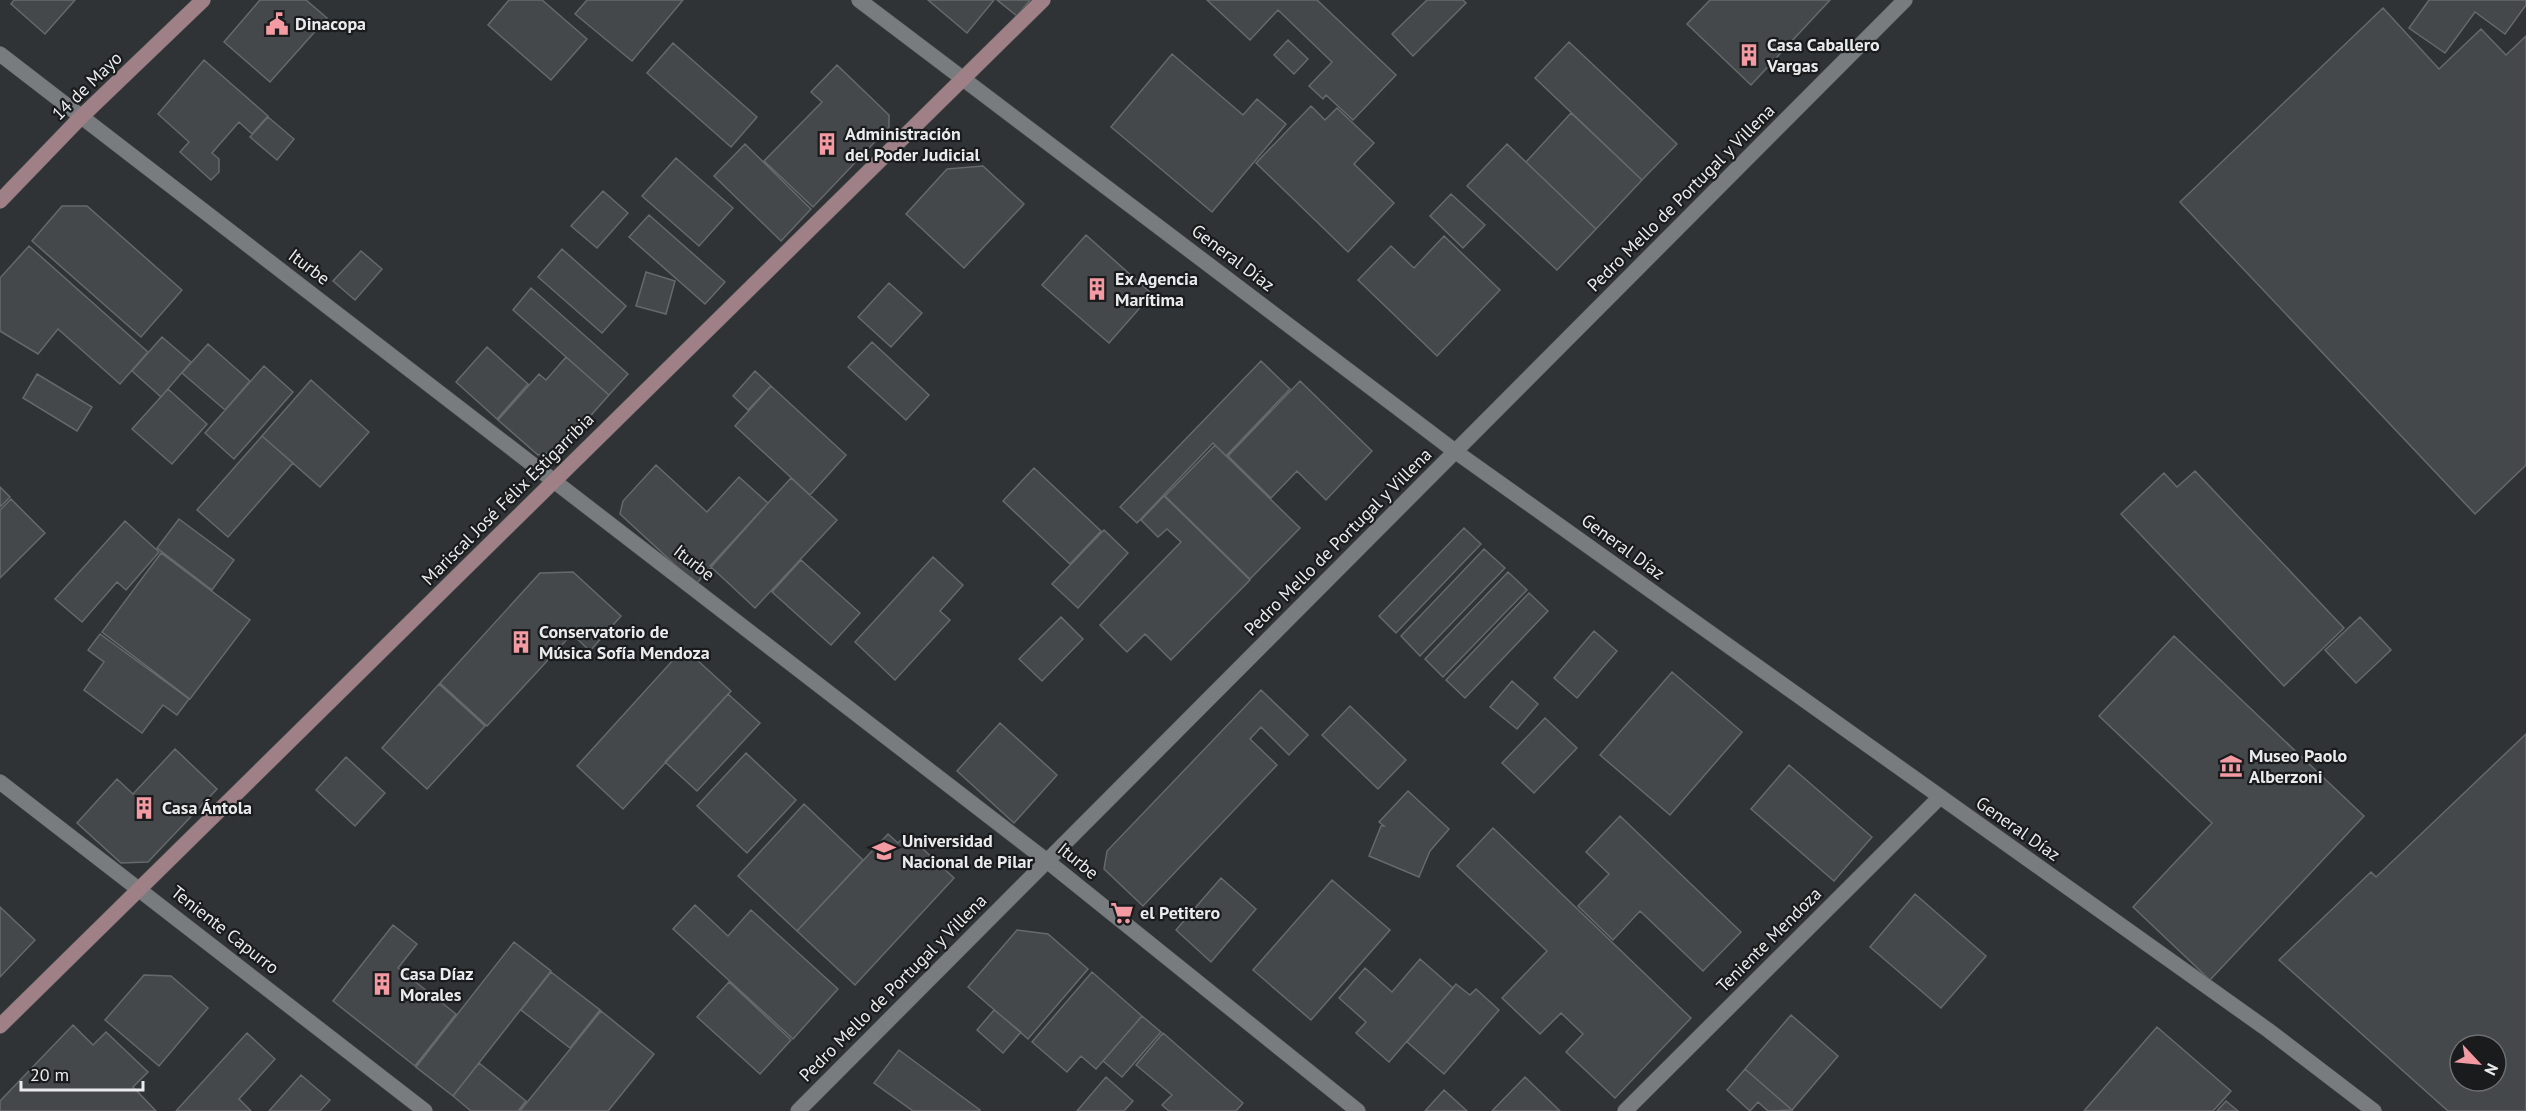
<svg xmlns="http://www.w3.org/2000/svg" width="2526" height="1111" font-family="'PT Sans',sans-serif">
	<style>
		.building { fill: #44484b; stroke: #65696c; stroke-width: 1.5; fill-rule: evenodd }
		.lines { fill: none; stroke-linecap: round; stroke-linejoin: round }
		.minor-casing { stroke: #4e5153; stroke-width: 16 }
		.secondary-casing { stroke: #4e5153; stroke-width: 16 }
		.minor { stroke: #787c7f; stroke-width: 15 }
		.secondary { stroke: #9e8086; stroke-width: 15 }
		.labels { text-anchor: middle; stroke-width: 4.5; stroke-linejoin: round; paint-order: stroke }
		.poi-label { font-size: 18px; font-weight: bold; fill: #e9ebed; stroke: #191b1c; text-anchor: start }
		.street-label { font-size: 18px; fill: #e9ebed; stroke: #191b1c }
	</style>
	<rect width="100%" height="100%" fill="#2f3336"/>
	<path class="building" d="M14 0H75L45 34 11 4Z
		M260 0H306L327 18 270 82 224 42Z
		M509 0H542L587 39 551 80 488 25Z
		M587 0H683L632 61 575 14Z
		M928 0H994L967 33Z
		M997 0H1030L1017 16Z
		M1207 0H1317L1396 75 1353 120 1326 95 1323 99 1309 86 1332 62 1278 10 1250 40Z
		M1427 0H1463L1466 3 1413 56 1392 34Z
		M1710 0H1830L1751 85 1687 24Z
		M2429 0H2526V5L2505 34 2475 12 2445 53 2409 28Z
		M2383 8 2439 69 2481 29 2506 55 2526 36V465L2475 514 2180 202Z
		M1288 40 1308 59 1294 74 1274 55Z
		M1569 42 1677 144 1642 180 1535 78Z
		M673 43 757 117 731 147 647 73Z
		M1172 54 1243 115 1257 99 1286 124 1212 212 1111 127Z
		M204 60 268 116 252 134 239 122 212 153 219 159V172L211 180 180 152 189 142 158 114Z
		M837 65 889 115V127L813 207 764 161 822 102 811 92Z
		M1311 106 1325 120 1337 108 1374 143 1354 164 1394 203 1348 252 1256 163Z
		M1571 113 1642 180 1596 229 1526 162Z
		M268 117 294 139 277 160 250 137Z
		M745 144 811 209 781 241 714 176Z
		M1507 144 1596 229 1557 270 1467 186Z
		M676 158 733 208 699 246 642 196Z
		M983 166 1024 204 964 268 906 214 947 169Z
		M603 191 628 213 597 248 571 226Z
		M1451 194 1485 225 1463 248 1430 216Z
		M62 206H87L182 290 141 337 32 241Z
		M649 215 725 282 705 304 629 237Z
		M1086 235 1152 294 1109 343 1042 285Z
		M1444 236 1500 290 1437 356 1358 280 1391 246 1414 268Z
		M29 246 148 352 120 384 58 329 38 354 0 331V278Z
		M562 249 626 306 602 333 538 277Z
		M361 251 382 269 355 300 333 281Z
		M646 272 675 281 666 314 636 306Z
		M889 283 922 313 891 347 858 317Z
		M531 288 628 374 609 395 513 310Z
		M162 337 191 362 161 397 132 371Z
		M872 342 929 395 906 420 848 367Z
		M208 344 250 381 225 410 182 373Z
		M487 347 528 384 497 419 456 382Z
		M566 357 609 395 559 451 538 455 498 420 539 374 546 380Z
		M1261 361 1290 389 1226 456 1213 443 1137 523 1120 507Z
		M264 366 293 392 234 459 205 433Z
		M755 371 771 386 748 410 733 396Z
		M37 374 92 407 77 431 23 398Z
		M311 380 369 432 320 487 262 436Z
		M1300 381 1372 451 1326 500 1297 471 1271 498 1228 456Z
		M771 386 846 455 810 495 735 426Z
		M168 389 207 424 172 464 132 429Z
		M262 436 293 463 228 537 197 510Z
		M1215 445 1300 528 1250 579 1165 496Z
		M656 465 707 512 739 477 768 503 696 584 620 514 623 501Z
		M1034 468 1101 531 1070 564 1003 501Z
		M2195 471 2344 628 2284 686 2121 514 2164 473 2177 487Z
		M791 478 837 520 755 608 710 566Z
		M0 487 10 497 0 507Z
		M1164 496 1250 580 1171 660 1145 634 1127 652 1100 625 1181 542 1167 529 1158 537 1141 520Z
		M11 499 45 533 0 578V510Z
		M179 519 234 560 212 590 157 548Z
		M125 521 159 552 126 590 117 582 82 622 55 599Z
		M1464 528 1481 544 1396 633 1379 616Z
		M1104 530 1128 553 1078 608 1052 584Z
		M1484 549 1505 568 1420 656 1401 636Z
		M161 553 250 620 190 699 102 632Z
		M933 557 963 585 940 611 950 620 895 680 855 642Z
		M801 560 860 613 831 645 772 592Z
		M573 572 621 616 590 651 572 634 487 726 440 683 540 573Z
		M1508 572 1527 590 1443 677 1425 659Z
		M1529 593 1548 611 1465 698 1446 680Z
		M1061 617 1083 639 1042 681 1019 659Z
		M2360 617 2391 650 2356 683 2325 650Z
		M1594 631 1617 651 1577 698 1554 678Z
		M100 634 189 699 177 715 163 705 142 733 84 690 104 662 88 650Z
		M2174 636 2364 816 2210 980 2133 907 2212 823 2099 716Z
		M684 648 731 691 623 809 577 766Z
		M1672 672 1742 732 1670 815 1600 755Z
		M1512 681 1538 704 1517 729 1490 707Z
		M439 684 485 726 427 789 382 748Z
		M1261 690 1308 735 1289 755 1261 727 1250 739 1277 765 1143 906 1104 869 1107 851Z
		M728 694 760 723 697 791 665 762Z
		M1350 706 1406 760 1378 789 1322 735Z
		M1545 718 1577 748 1534 793 1502 763Z
		M1000 723 1057 775 1014 823 957 771Z
		M2526 734V1111H2448L2279 960 2371 872 2376 877ZM2460 1045H2496V1081H2460Z
		M175 749 217 789 148 862 121 863 77 823 117 779 133 794Z
		M746 753 796 800 747 853 697 806Z
		M346 757 385 793 355 826 316 790Z
		M1789 765 1872 837 1834 881 1751 809Z
		M1408 791 1449 829 1430 851 1419 877 1369 856 1381 826H1384L1379 822Z
		M804 804 863 860 797 931 738 876Z
		M1620 816 1741 932 1703 971 1640 911 1613 940 1578 906 1609 874 1586 852Z
		M1493 828 1691 1018 1615 1098 1566 1052 1583 1034 1561 1013 1540 1034 1502 998 1547 951 1457 866Z
		M888 834 898 843 907 834 954 878 855 985 797 931Z
		M1221 878 1256 909 1211 962 1176 930Z
		M1332 880 1390 930 1311 1020 1253 970Z
		M1915 894 1986 956 1941 1008 1870 947Z
		M695 905 728 936 751 910 838 989 793 1039 673 929Z
		M0 907 35 940 0 977Z
		M393 925 417 944 398 968 456 1014 415 1066 333 1001Z
		M1017 930 1048 934 1088 969 1028 1039 968 987Z
		M514 942 551 971 453 1096 416 1067Z
		M1420 959 1453 988 1389 1062 1356 1033 1366 1022 1339 998 1365 968 1392 992Z
		M551 972 600 1010 570 1048 521 1010Z
		M1092 972 1142 1016 1096 1069 1081 1056 1067 1072 1032 1042Z
		M144 975 171 976 208 1008 159 1066 105 1020Z
		M729 982 791 1040 760 1074 697 1017Z
		M1456 984 1470 995 1476 989 1499 1010 1444 1074 1407 1042Z
		M994 1010 1021 1032 1003 1053 977 1030Z
		M601 1011 654 1054 608 1111H520Z
		M1791 1015 1838 1056 1792 1110 1745 1069Z
		M1142 1016 1161 1032 1122 1077 1103 1061Z
		M73 1025 93 1045 106 1032 148 1072 133 1087 156 1111H0V1101Z
		M2157 1027 2231 1091 2213 1111H2084Z
		M247 1033 275 1059 239 1099 251 1111H176Z
		M1163 1033 1243 1103 1236 1111H1169L1162 1105 1172 1095 1136 1065Z
		M899 1050 980 1110 979 1111H913L874 1083Z
		M479 1063 526 1101 518 1111H471L453 1096Z
		M1745 1069 1792 1110 1768 1111 1758 1102 1750 1111 1727 1090Z
		M301 1075 330 1100 320 1111H269Z
		M1106 1077 1133 1101 1124 1111H1077Z
		M1525 1077 1560 1111H1492Z
		M1444 1090 1467 1111H1425Z
		M2226 1101 2238 1111H2217Z"/>
	<g class="lines">
		<g class="minor-casing">
			<path id="minor" d="M859 0 1456 452 2268 1030 2374 1111
				M0 54 1047 861 1358 1111
				M0 782 425 1111
				M798 1111 1905 0
				M1625 1111 1940 797"/>
		</g>
		<g class="secondary-casing">
			<path id="secondary" d="M0 201 81 117 203 0
				M0 1026 1043 0"/>
		</g>
		<use href="#minor" class="minor"/>
		<use href="#secondary" class="secondary"/>
	</g>
	<defs>
		<g id="civic-bare" transform="scale(1.8)"><path d="M-.6-6.5H3V-4.5H.6V-3L4-1V1h2V6H-6V1h2V-1L-.6-3ZM-1.2 2.5V6h2.4V2.5Z" fill="#f49aa2" stroke="#191b1c" stroke-width="2.5" paint-order="stroke"/></g>
		<g id="building-bare" transform="scale(1.8)"><path d="M-4-6H4V6H1V3H-1V6H-4ZM-2.5-4.3h1.7v1.8h-1.7ZM.8-4.3h1.7v1.8H.8ZM-2.5-1h1.7V.8h-1.7ZM.8-1h1.7V.8H.8Z" fill="#f49aa2" stroke="#191b1c" stroke-width="2.5" paint-order="stroke"/></g>
		<g id="museum-bare" transform="scale(1.8)"><path d="M0-6L6-3V-2H-6V-3ZM-5-1h2V3h-2ZM-1-1h2V3h-2ZM3-1h2V3H3ZM-6 4H6V6H-6Z" fill="#f49aa2" stroke="#191b1c" stroke-width="2.5" paint-order="stroke"/></g>
		<g id="university-bare" transform="scale(1.8)"><path d="M0-5L7-2L0 1L-7-2ZM-4 1L0 2.5L4 1V4Q0 6-4 4Z" fill="#f49aa2" stroke="#191b1c" stroke-width="2.5" paint-order="stroke"/></g>
		<g id="supermarket-bare" transform="scale(1.8)"><path d="M-6-5.5h2.5l.6 2H6L4.5 2H-2.5L-4.4-4H-6ZM-1.5 3.2a1.3 1.3 0 1 0 .1 0ZM3 3.2a1.3 1.3 0 1 0 .1 0Z" fill="#f49aa2" stroke="#191b1c" stroke-width="2.5" paint-order="stroke"/></g>
	</defs>
	<g fill-rule="evenodd">
		<use href="#civic-bare" x="277" y="24"/>
		<use href="#building-bare" x="1749" y="55"/>
		<use href="#building-bare" x="827" y="144"/>
		<use href="#building-bare" x="1097" y="289"/>
		<use href="#building-bare" x="521" y="642"/>
		<use href="#museum-bare" x="2231" y="766"/>
		<use href="#building-bare" x="144" y="808"/>
		<use href="#university-bare" x="884" y="851"/>
		<use href="#supermarket-bare" x="1122" y="913"/>
		<use href="#building-bare" x="382" y="984"/>
	</g>
	<g class="labels">
		<g class="poi-label">
			<text x="295" y="30">Dinacopa</text>
			<text x="1767" y="51">Casa Caballero<tspan x="1767" dy="21">Vargas</tspan></text>
			<text x="845" y="140">Administración<tspan x="845" dy="21">del Poder Judicial</tspan></text>
			<text x="1115" y="285">Ex Agencia<tspan x="1115" dy="21">Marítima</tspan></text>
			<text x="539" y="638">Conservatorio de<tspan x="539" dy="21">Música Sofía Mendoza</tspan></text>
			<text x="2249" y="762">Museo Paolo<tspan x="2249" dy="21">Alberzoni</tspan></text>
			<text x="162" y="814">Casa Ántola</text>
			<text x="902" y="847">Universidad<tspan x="902" dy="21">Nacional de Pilar</tspan></text>
			<text x="1140" y="919">el Petitero</text>
			<text x="400" y="980">Casa Díaz<tspan x="400" dy="21">Morales</tspan></text>
		</g>
		<g class="street-label">
			<text transform="translate(87 86) rotate(-44)" y="6">14 de Mayo</text>
			<text transform="translate(1681 198) rotate(-45)" y="6">Pedro Mello de Portugal y Villena</text>
			<text transform="translate(1233 258) rotate(37)" y="6">General Díaz</text>
			<text transform="translate(309 267) rotate(37)" y="6">Iturbe</text>
			<text transform="translate(508 499) rotate(-45)" y="6">Mariscal José Félix Estigarribia</text>
			<text transform="translate(1338 542) rotate(-45)" y="6">Pedro Mello de Portugal y Villena</text>
			<text transform="translate(1623 547) rotate(36)" y="6">General Díaz</text>
			<text transform="translate(694 563) rotate(38)" y="6">Iturbe</text>
			<text transform="translate(2018 829) rotate(35)" y="6">General Díaz</text>
			<text transform="translate(1078 861) rotate(39)" y="6">Iturbe</text>
			<text transform="translate(225 930) rotate(38)" y="6">Teniente Capurro</text>
			<text transform="translate(1769 940) rotate(-45)" y="6">Teniente Mendoza</text>
			<text transform="translate(893 988) rotate(-45)" y="6">Pedro Mello de Portugal y Villena</text>
		</g>
	</g>
	<g transform="translate(2478 1063) rotate(116)"><circle r="28" fill="#191b1c" stroke="#6c6e70" stroke-width="1.5"/>
	<path d="M0-4.5L10 22L0 15L-10 22Z" fill="#f49aa2"/>
	<text y="-9" font-size="16" font-weight="bold" text-anchor="middle" fill="#e9ebed">N</text>
	</g>
	<path d="M21 1081v9h122v-9" fill="none" stroke="#e9ebed" stroke-width="3"/>
	<text x="30" y="1081" font-size="18" fill="#e9ebed" stroke="#191b1c" stroke-width="4.5" paint-order="stroke">20 m</text>
</svg>
